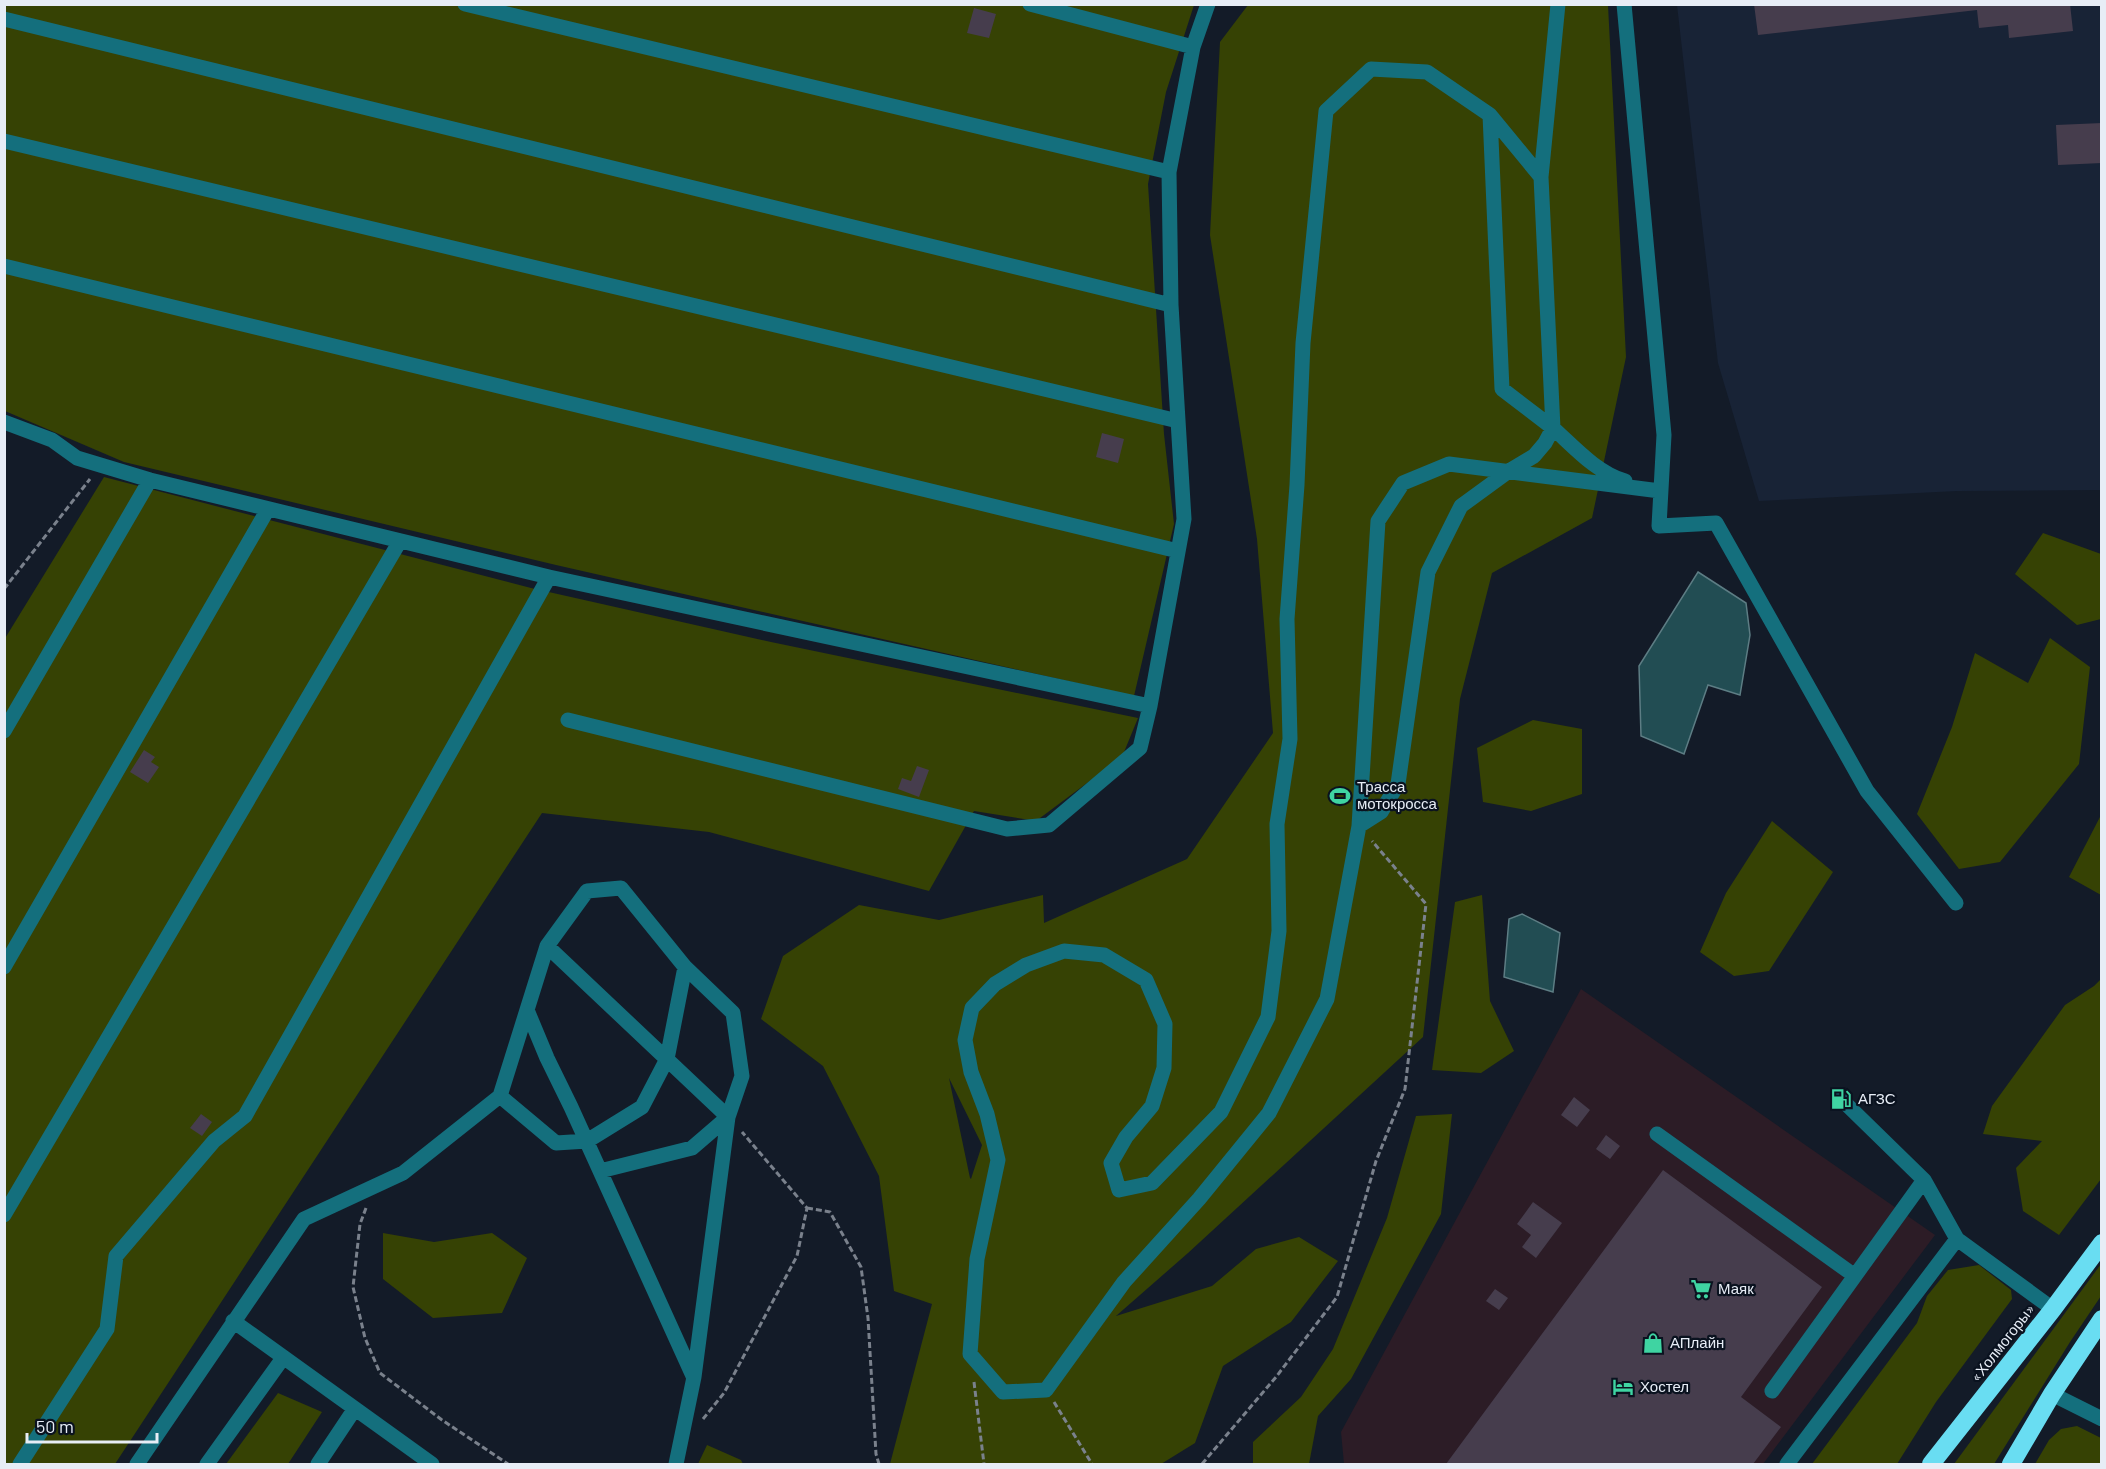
<svg xmlns="http://www.w3.org/2000/svg" width="2106" height="1469" font-family="Barlow,sans-serif">
	<style>
		.commercial { fill: #2c1c26 }
		.built { fill: #182336 }
		.green { fill: #364204; fill-rule: evenodd }
		.water { fill: #224d53; stroke: #5d7d84; stroke-width: 1.5 }
		.building { fill: #463d4d }
		.lines { fill: none; stroke-linecap: round; stroke-linejoin: round }
		.path { stroke: #7a818c; stroke-width: 3; stroke-dasharray: 6 3; stroke-linecap: butt }
		.minor { stroke: #146f7d; stroke-width: 15 }
		.highway { stroke: #69ddf2; stroke-width: 18 }
		.labels { text-anchor: middle; stroke-width: 4.5; stroke-linejoin: round; paint-order: stroke }
		.poi-label { font-size: 15px; fill: #e7edf6; stroke: #0a121f; text-anchor: start }
		.street-label { font-size: 15px; fill: #e7edf6; stroke: #0a121f }
	</style>
	<rect width="100%" height="100%" fill="#131b28"/>
	<path class="commercial" d="M1581 989 1935 1235 1763 1464H1344L1341 1432Z"/>
	<path class="built" d="M1677 5H2101V490L1957 491 1759 501 1718 363Z"/>
	<path class="green" d="M5 5H1194L1166 92 1148 184 1164 434 1174 524 1134 696 556 565 124 462 5 411Z
		M1248 5H1608L1626 357 1592 518 1492 573 1460 699 1423 1037 1188 1253 1116 1316 1212 1286 1256 1249 1299 1237 1338 1261 1291 1322 1223 1366 1195 1443 1161 1464H890L932 1304 894 1291 879 1176 823 1066 761 1019 783 956 859 905 939 920 1043 895 1044 923 1187 859 1273 733 1257 539 1210 235 1220 42ZM949 1078 982 1145 971 1179 970 1178Z
		M104 477 531 588 771 642 1138 718 1122 757 1036 821 974 811 929 891 709 832 542 813 115 1464H5L4 640Z
		M2043 533 2101 554V619L2077 625 2015 574Z
		M2050 638 2090 667 2079 764 2000 862 1959 869 1917 814 1952 727 1975 653 2028 683Z
		M1533 720 1582 729V794L1531 811 1483 802 1477 748Z
		M2101 815V895L2069 877Z
		M1772 821 1833 872 1769 971 1734 976 1700 952 1726 893Z
		M1482 895 1490 1001 1514 1051 1481 1073 1432 1070 1455 902Z
		M2101 979V1179L2059 1235 2023 1211 2016 1168 2042 1141 1983 1134 1992 1106 2065 1005 2094 986Z
		M1452 1114 1441 1214 1351 1379 1318 1416 1309 1464H1253V1442L1301 1397 1333 1349 1387 1218 1416 1116Z
		M383 1233 434 1242 492 1233 527 1258 502 1313 433 1318 383 1279Z
		M2101 1264V1296L2070 1342 1994 1464H1954Z
		M1979 1265 2011 1290 2012 1299 1936 1402 1897 1464H1812L1917 1323 1927 1296 1948 1270Z
		M278 1393 322 1412 288 1464H226Z
		M2077 1426 2101 1438V1464H2035L2049 1440 2061 1429Z
		M707 1445 741 1460 743 1464H698Z"/>
	<path class="water" d="M1698 572 1746 603 1750 635 1740 695 1708 685 1684 754 1641 736 1639 666Z
		M1522 914 1560 933 1553 992 1504 977 1509 919Z"/>
	<path class="building" d="M1754 4H2070L2073 31 2009 38 2008 25 1979 28 1977 10 1758 35Z
		M974 8 996 14 989 38 967 33Z
		M2102 123V163L2058 165 2056 125Z
		M1102 433 1124 439 1118 463 1096 457Z
		M144 750 155 757 151 762 159 767 148 783 130 772Z
		M917 766 929 770 919 797 898 789 902 778 911 781Z
		M1574 1097 1590 1110 1577 1127 1561 1115Z
		M201 1114 212 1122 202 1136 190 1128Z
		M1606 1135 1620 1146 1610 1159 1596 1149Z
		M1663 1170 1822 1287 1741 1397 1781 1427 1753 1464H1446Z
		M1533 1202 1562 1223 1536 1258 1522 1247 1531 1235 1517 1224Z
		M1495 1289 1508 1298 1499 1310 1486 1301Z"/>
	<g class="lines">
		<path class="path" d="M4 589 90 479
			M366 1208 360 1224 353 1287 365 1338 380 1373 442 1420 508 1464
			M807 1208 830 1212 861 1267 868 1318 876 1454 879 1464
			M974 1382 984 1464
			M1054 1402 1092 1464
			M703 1419 724 1393 797 1256 807 1208 742 1132
			M1202 1464 1276 1377 1337 1297 1376 1161 1405 1089 1426 904 1372 841"/>
		<path class="minor" d="M465 4 1169 172
			M1030 4 1193 47
			M1558 4 1541 177 1553 428C1574 447 1597 473 1625 481
			M1624 4 1664 435 1659 526 1716 523 1867 791 1956 903
			M4 19 1171 305
			M1490 115 1541 177
			M4 141 1178 421
			M4 266 1178 551
			M4 422 52 440 77 458 150 480 549 577 1150 706 1184 519 1171 305 1169 172 1193 47 1208 4
			M568 720 1007 829 1049 825 1140 748 1150 706
			M4 731 150 480
			M1359 826 1381 812 1398 784 1428 572 1461 506 1509 471 1534 456 1545 443 1553 428 1502 389 1490 115 1427 72 1371 69 1326 111 1303 343 1297 485 1287 619 1290 739 1277 824 1279 931 1268 1017 1221 1112 1152 1183 1119 1190 1111 1163 1126 1137 1152 1106 1164 1068 1165 1024 1146 980 1104 955 1064 951 1026 965 995 984 972 1008 965 1040 971 1072 987 1114 998 1160 977 1259 970 1354 1003 1392 1046 1390 1124 1282 1199 1199 1269 1113 1327 999 1359 826 1378 521 1403 483 1449 464 1660 491
			M4 967 268 509
			M527 1010 547 1058 571 1107 693 1376
			M500 1096 556 1143 587 1141 642 1107 667 1059 685 967 621 888 587 891 547 946 728 1117 694 1377 676 1464
			M1841 1099 1924 1180 1957 1239
			M1657 1134 1855 1276
			M600 1171 692 1148 728 1117 742 1076 733 1013 685 967
			M4 1215 400 541
			M233 1321 432 1464
			M1772 1391 1924 1180
			M2052 1394 2102 1419
			M20 1464 107 1329 116 1256 214 1141 245 1116 549 577
			M137 1464 304 1219 403 1173 500 1096 547 946
			M207 1464 283 1358
			M318 1464 354 1410
			M1787 1464 1957 1239 2053 1309"/>
		<path class="highway" d="M1931 1464 2053 1309 2102 1243
			M2011 1464 2052 1394 2102 1319"/>
	</g>
	<defs>
		<g id="stadium-bare" transform="scale(1.62)"><path d="M0-5a6.5 5 0 1 0 0 10a6.5 5 0 1 0 0-10ZM-3.5-1.8h7v3.6h-7Z" fill="#3fd4a2" stroke="#0a121f" stroke-width="2.5" paint-order="stroke"/></g>
		<g id="fuel-bare" transform="scale(1.62)"><path d="M-5.5-6h7V0h2V4h1.3V-2.5L3-4.5l.8-.8L6-3V5H2.5V1h-1V6h-7ZM-4.2-4.7v3.2H.2V-4.7Z" fill="#3fd4a2" stroke="#0a121f" stroke-width="2.5" paint-order="stroke"/></g>
		<g id="supermarket-bare" transform="scale(1.62)"><path d="M-6-5.5h2.5l.6 2H6L4.5 2H-2.5L-4.4-4H-6ZM-1.5 3.2a1.3 1.3 0 1 0 .1 0ZM3 3.2a1.3 1.3 0 1 0 .1 0Z" fill="#3fd4a2" stroke="#0a121f" stroke-width="2.5" paint-order="stroke"/></g>
		<g id="shop-bare" transform="scale(1.62)"><path d="M-5-2.5h2.3a2.7 3.5 0 0 1 5.4 0H5L5.5 6h-11ZM-1.5-2.5h3a1.5 2.3 0 0 0-3 0Z" fill="#3fd4a2" stroke="#0a121f" stroke-width="2.5" paint-order="stroke"/></g>
		<g id="hotel-bare" transform="scale(1.62)"><path d="M-6-4.5h1.5V1H6V5H4.5V3h-9V5H-6ZM-4 0a1.8 1.8 0 1 1 3.6 0ZM.5 0V-2.5h3Q6-2.5 6 0Z" fill="#3fd4a2" stroke="#0a121f" stroke-width="2.5" paint-order="stroke"/></g>
	</defs>
	<g fill-rule="evenodd">
		<use href="#stadium-bare" x="1340" y="796"/>
		<use href="#fuel-bare" x="1841" y="1099"/>
		<use href="#supermarket-bare" x="1701" y="1289"/>
		<use href="#shop-bare" x="1653" y="1343"/>
		<use href="#hotel-bare" x="1623" y="1387"/>
	</g>
	<g class="labels">
		<g class="poi-label">
			<text x="1357" y="792">Трасса<tspan x="1357" dy="17">мотокросса</tspan></text>
			<text x="1858" y="1104">АГЗС</text>
			<text x="1718" y="1294">Маяк</text>
			<text x="1670" y="1348">АПлайн</text>
			<text x="1640" y="1392">Хостел</text>
		</g>
		<g class="street-label">
			<text transform="translate(2003 1343) rotate(-52)" y="5">«Холмогоры»</text>
		</g>
	</g>
	<rect width="2106" height="1469" fill="none" stroke="#e7edf6" stroke-width="12"/>
	<path d="M27 1433v9h130v-9" fill="none" stroke="#e7edf6" stroke-width="3"/>
	<text x="36" y="1433" font-size="18" fill="#e7edf6" stroke="#0a121f" stroke-width="4.5" paint-order="stroke">50 m</text>
</svg>
